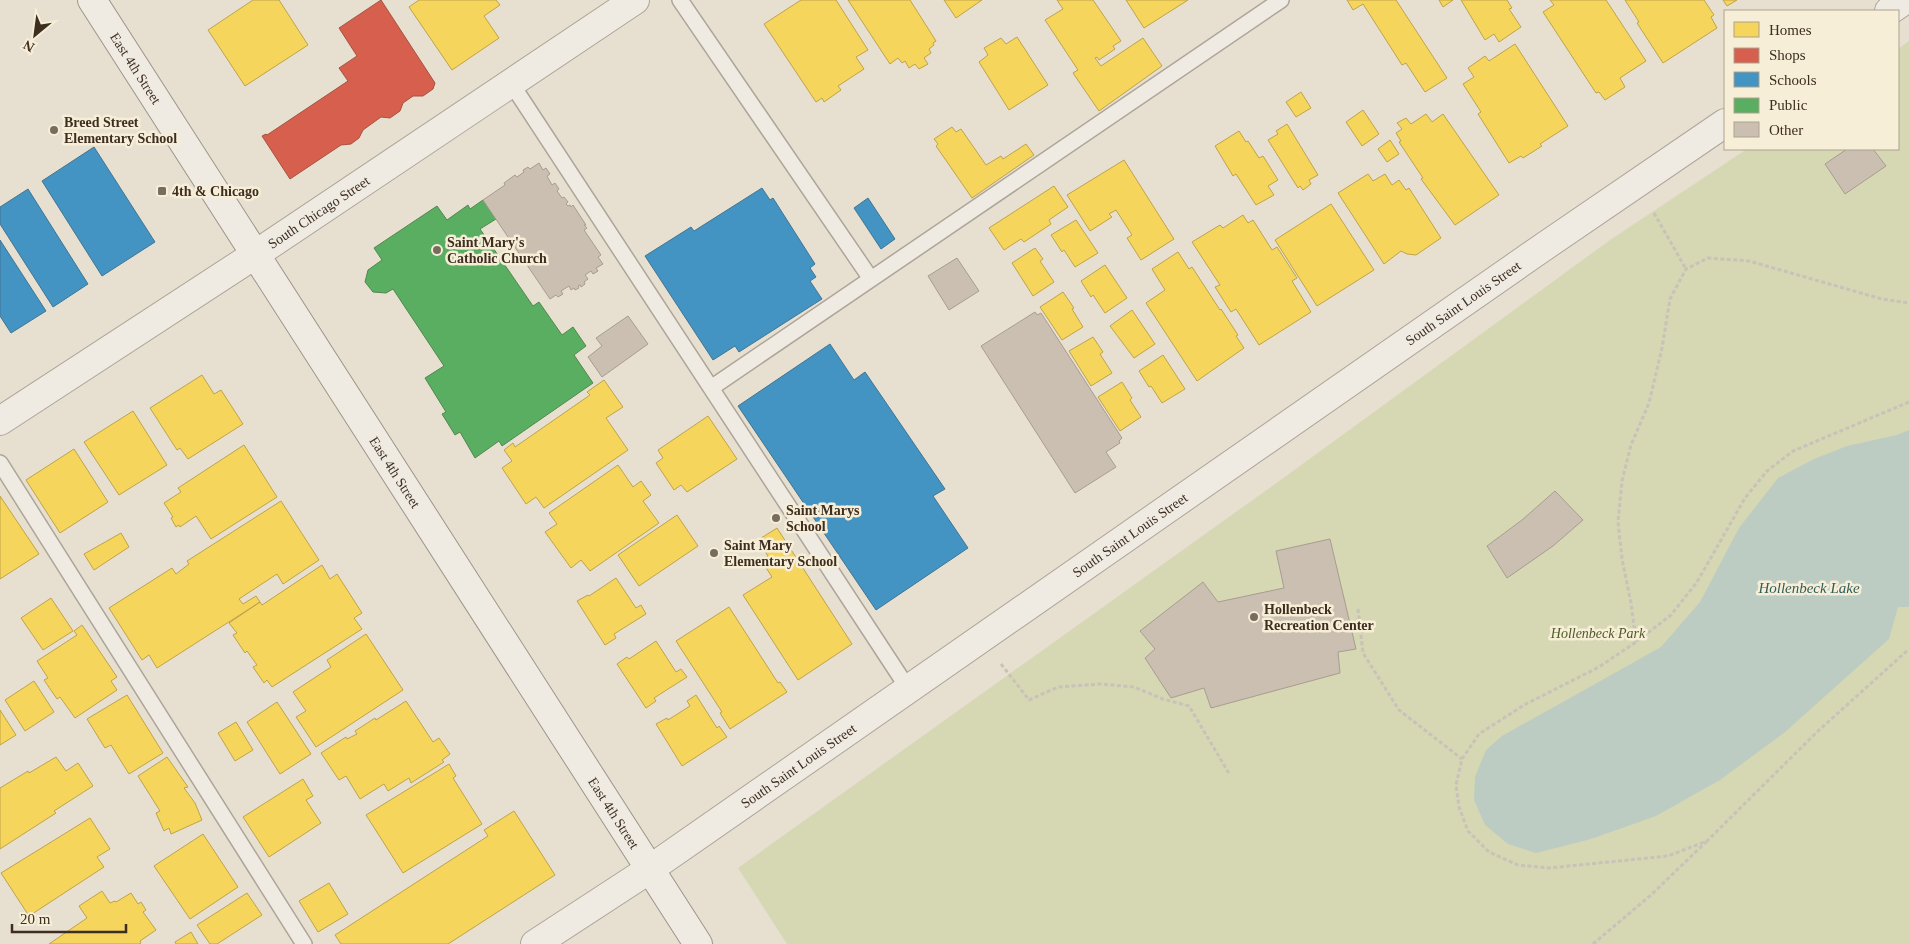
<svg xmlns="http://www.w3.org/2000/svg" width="1909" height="944" font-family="Georgia,serif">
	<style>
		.green { fill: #d6d7b3 }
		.water { fill: #bcccc2 }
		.homes { fill: #f6d55c; stroke: #bea34a }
		.shops { fill: #d6604d; stroke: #a85140 }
		.schools { fill: #4393c3; stroke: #417592 }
		.public { fill: #5aae61; stroke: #51884e }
		.building { fill: #cbbfb2; stroke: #a89c90 }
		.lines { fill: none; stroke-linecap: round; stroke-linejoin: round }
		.service-casing { stroke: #ada599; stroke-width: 18 }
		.minor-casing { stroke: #ada599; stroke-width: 30 }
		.tertiary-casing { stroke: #ada599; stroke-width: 30 }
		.secondary-casing { stroke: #9c958a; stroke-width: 30 }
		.path { stroke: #c8c2b9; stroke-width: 3; stroke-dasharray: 4 2.5; stroke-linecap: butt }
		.service { stroke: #efebe3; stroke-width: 15 }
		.minor { stroke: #efebe3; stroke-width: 28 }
		.tertiary { stroke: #efebe3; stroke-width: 28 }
		.secondary { stroke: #efebe3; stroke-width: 28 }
		.poi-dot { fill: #786c5e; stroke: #f7eed8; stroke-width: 2 }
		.labels { text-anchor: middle; stroke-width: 5; stroke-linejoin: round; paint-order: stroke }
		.street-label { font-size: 14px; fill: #3d2e20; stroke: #f7eed8 }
		.poi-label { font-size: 14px; font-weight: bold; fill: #3d2e20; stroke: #f7eed8; text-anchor: start }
		.park-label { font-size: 14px; font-style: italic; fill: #4d5a26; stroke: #f7eed8 }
		.water-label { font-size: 15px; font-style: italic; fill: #2f5d5a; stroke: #f7eed8 }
	</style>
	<rect width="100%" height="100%" fill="#e7e0d1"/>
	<path class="green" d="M1909 41V944H787L738 868 1282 479 1610 240 1747 149H1898V49Z"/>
	<path class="water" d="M1909 430V607H1898L1889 639 1785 732 1720 780 1656 816 1591 839 1536 853 1508 844 1485 825 1474 800 1475 777 1486 750 1502 736 1661 647 1700 602 1739 528 1778 478 1814 459 1847 446 1897 435Z"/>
	<path class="homes" d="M253 0H279L308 45 245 86 208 30Z
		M419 0H496L500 5 484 16 499 38 452 70 409 7Z
		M801 0H836L868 50 856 57 864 69 838 86 841 90 824 102 822 98 816 102 764 24Z
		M848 0H910L936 41 933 43 934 45 929 49 931 53 924 58 928 64 919 69 915 64 909 68 905 61 902 63 898 58 890 64Z
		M944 0H982L956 18Z
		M1057 0H1093L1121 41 1113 46 1115 49 1099 60 1097 57 1095 58 1101 66 1143 38 1162 66 1099 111 1073 73 1078 70 1045 20 1063 9Z
		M1126 0H1188L1144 28Z
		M1347 0H1396L1447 78 1425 92 1406 63 1402 65 1363 4 1353 10Z
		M1439 0H1453L1443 7Z
		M1461 0H1507L1512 8 1509 9 1521 27 1499 42 1494 34 1485 40Z
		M1550 0H1606L1646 61 1620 78 1625 87 1605 100 1599 92 1596 93 1543 12 1554 5Z
		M1625 0H1704L1714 15 1711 17 1717 28 1663 63 1637 23 1639 22Z
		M1723 0H1737L1727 6Z
		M1017 37 1048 85 1009 110 979 62 988 55 984 48 1001 38 1006 44Z
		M1515 44 1568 126 1540 144 1542 146 1523 158 1521 156 1509 163 1478 114 1481 112 1463 84 1474 77 1468 68 1485 56 1489 61Z
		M1301 92 1311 108 1296 117 1286 102Z
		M1363 110 1379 134 1362 146 1346 122Z
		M1426 114 1432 122 1443 114 1499 195 1455 225 1421 179 1423 178 1399 142 1401 141 1396 133 1402 129 1397 123 1406 118 1411 124Z
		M1287 124 1318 175 1309 180 1311 184 1303 190 1300 186 1298 188 1268 140 1278 134 1276 131Z
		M952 127 956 132 961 129 986 165 1001 156 1003 159 1026 144 1034 155 972 198 936 146 938 144 934 139Z
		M1239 131 1246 142 1248 141 1259 158 1263 156 1278 180 1268 186 1274 195 1256 205 1236 174 1233 176 1215 146Z
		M1390 140 1399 154 1387 162 1378 149Z
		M1124 160 1174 239 1141 260 1127 238 1132 235 1116 210 1109 214 1112 217 1090 231 1067 195Z
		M1368 174 1373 181 1385 174 1392 185 1399 180 1406 190 1409 188 1441 238 1416 255 1407 254 1401 251 1384 264 1338 193Z
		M1054 186 1068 207 1049 220 1051 224 1024 242 1021 239 1004 250 989 228Z
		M1331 204 1374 270 1317 306 1275 240Z
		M1243 215 1248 223 1253 220 1272 250 1277 247 1297 278 1292 281 1311 312 1259 345 1236 309 1231 312 1215 287 1220 285 1192 242 1220 225 1223 228Z
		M1076 220 1098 253 1075 267 1064 250 1062 252 1051 235Z
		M1035 248 1043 259 1040 261 1054 282 1033 296 1012 263Z
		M1178 252 1189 269 1192 267 1220 310 1221 309 1238 335 1236 336 1244 348 1197 381 1146 303 1165 290 1152 269Z
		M1105 265 1127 298 1105 313 1093 295 1091 297 1081 281Z
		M1063 292 1074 308 1072 309 1083 327 1062 340 1040 307Z
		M1132 310 1155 344 1134 358 1110 326Z
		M1093 337 1103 352 1100 354 1112 373 1091 386 1069 351Z
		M1163 355 1185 389 1162 403 1151 386 1149 387 1139 371Z
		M202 375 214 394 221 390 243 424 188 459 180 448 177 450 150 408Z
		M604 380 623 407 606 418 628 450 544 508 536 497 526 504 502 468 512 461 504 450 513 443 515 447 590 395 587 392Z
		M1122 382 1132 398 1130 400 1141 417 1120 431 1098 397Z
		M133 411 167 465 119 495 84 442Z
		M708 416 737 459 687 492 681 485 674 490 656 463 663 458 658 450Z
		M244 445 277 497 211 539 196 516 180 527 179 525 176 527 171 518 173 517 164 503 181 492 178 488Z
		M74 449 108 502 60 533 26 480Z
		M618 465 633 487 641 481 651 495 643 501 659 523 590 571 581 560 571 568 545 532 557 524 549 513Z
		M0 496 39 554 0 579Z
		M281 501 319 560 283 584 277 574 239 599 243 604 256 596 260 602 157 668 149 655 142 660 109 608 172 568 176 574 189 564 187 561Z
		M677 515 698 546 639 586 618 555Z
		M777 528 852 644 798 680 743 595 772 577 761 560 768 556 758 540Z
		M121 533 129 547 94 570 84 554Z
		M322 565 330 579 337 574 362 613 354 618 362 629 272 687 267 680 264 683 253 667 257 665 247 651 245 653 233 635 237 633 229 623 260 602 262 605Z
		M616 578 636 608 641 605 646 614 614 634 616 638 605 645 577 601 588 595 589 596Z
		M51 598 73 631 43 650 21 618Z
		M729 607 778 683 780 682 787 692 730 729 720 713 722 712 676 641Z
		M82 625 117 677 111 681 117 690 75 718 60 697 57 699 44 680 48 678 37 661 77 635 74 631Z
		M366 634 403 690 316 747 296 717 306 711 293 692 331 667 327 660Z
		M656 641 676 672 681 669 687 677 654 698 656 701 646 708 617 664 627 657 629 659Z
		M34 681 54 712 25 731 5 700Z
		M127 695 163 753 129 774 111 745 105 748 87 719Z
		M696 695 717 728 719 726 727 737 682 766 656 724 667 718 668 720 690 706 687 701Z
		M406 701 433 742 439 738 450 754 442 760 444 762 411 783 409 778 388 791 384 784 360 799 346 776 339 780 321 753 346 737 347 739 357 734 355 731 375 718 376 720Z
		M277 702 311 754 280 774 247 722Z
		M0 710 16 735 0 745Z
		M236 722 253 750 235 761 218 733Z
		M56 757 66 771 78 763 93 786 54 811 56 813 0 849V788L28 771 29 773Z
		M167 757 188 787 184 788 195 803 202 820 171 834 169 828 164 831 156 813 160 811 138 776Z
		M449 764 456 776 453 778 482 824 403 873 366 815Z
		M303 779 313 796 306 800 321 823 269 857 243 817Z
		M514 811 555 875 448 944H341L335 935 488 836 484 830Z
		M90 818 110 849 97 857 104 867 29 916 1 873Z
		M203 834 238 887 190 919 154 866Z
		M329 883 348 914 318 932 299 901Z
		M102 891 110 903 115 901 116 902 131 893 138 904 141 902 146 910 143 912 156 930 140 941 141 943 139 944H49L87 918 79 906Z
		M247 893 262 915 217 944H210L197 925Z
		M191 932 198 944H176L175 942Z"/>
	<path class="shops" d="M381 0 435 83 433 89 423 96H413L403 103 400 111 390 118 381 117 363 130 359 138 351 144 341 145 290 179 262 136 266 134 267 135 348 81 339 68 357 56 339 28Z"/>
	<path class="schools" d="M94 147 155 242 102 276 42 181Z
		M762 188 770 200 773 198 815 264 810 268 816 277 810 281 822 299 739 352 735 346 713 360 645 256 691 227 694 231Z
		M28 189 88 284 53 307 0 224V207Z
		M868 198 895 239 881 249 854 208Z
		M0 240 46 311 11 333 0 316Z
		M830 344 854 380 865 372 945 489 933 496 968 548 876 610 738 406Z"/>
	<path class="public" d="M483 200 496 219 480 229 533 306 539 302 562 335 573 327 586 346 574 355 593 383 502 446 499 441 475 458 460 432 455 435 442 414 446 412 425 378 444 366 393 289 386 293 373 292 365 282 368 270 382 260 374 248 437 206 447 220 468 205 470 209Z"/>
	<path class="building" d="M1847 149H1873L1886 166 1845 194 1825 164Z
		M539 163 543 170 546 168 550 174 547 176 552 185 555 183 559 189 557 191 562 198 564 197 568 202 566 204 568 206 570 205 571 207 573 205 586 225H584L587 228 584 230 601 255 598 257 603 264 596 268 598 271 593 274 591 271 585 275 588 279 584 282 585 284 581 287 580 285 578 286 579 288 575 290 574 288 571 290 569 286 561 291 563 294 558 297 556 295 550 299 483 200 505 185 504 183 515 175 517 177 524 172 523 170 528 167 530 169Z
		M957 258 979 291 949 310 928 276Z
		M1035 312 1037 315 1041 313 1122 438 1119 441 1120 443 1106 452 1116 467 1075 493 981 346Z
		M628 316 648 344 602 377 588 357 602 346 596 338Z
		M1555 491 1583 520 1553 546 1507 578 1487 546 1522 520Z
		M1330 539 1356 649 1338 652 1340 673 1211 708 1204 688 1171 698 1145 658 1155 649 1140 631 1203 582 1218 602 1284 588 1276 551Z"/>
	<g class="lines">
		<g class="service-casing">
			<path id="service" d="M680 0 871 279
				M511 83 909 690
				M711 388 1281 0
				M0 463 304 944"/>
		</g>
		<g class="minor-casing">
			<g id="minor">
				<path d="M1889 11 1905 0"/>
				<path id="s1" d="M535 944 650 869 1542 248 1725 123"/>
			</g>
		</g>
		<g class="tertiary-casing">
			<g id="tertiary">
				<path id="s2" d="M0 421 256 254 635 0"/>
			</g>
		</g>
		<g class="secondary-casing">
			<g id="secondary">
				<path id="s3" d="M92 0 698 944"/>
			</g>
		</g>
		<path class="path" d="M1654 213 1686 269
			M1909 402 1793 451 1767 471 1745 498 1697 582 1671 615 1636 642 1599 667 1524 705 1479 734 1462 759 1456 785 1459 807 1468 831 1489 852 1518 865 1549 868 1668 856 1707 841 1818 731 1909 649
			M1358 609 1363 653 1399 710 1462 759
			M1636 642 1631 603 1622 559 1618 522 1622 481 1631 445 1649 403 1662 348 1670 299 1686 269 1708 258 1749 261 1882 299 1909 303
			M1001 664 1029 700 1058 687 1101 684 1134 687 1163 699 1189 706 1230 775
			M1593 944 1651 895 1706 842"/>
		<use href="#service" class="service"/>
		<use href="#minor" class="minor"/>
		<use href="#tertiary" class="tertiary"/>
		<use href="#secondary" class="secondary"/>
	</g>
	<g class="poi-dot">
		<circle cx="54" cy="130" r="5"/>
		<rect x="157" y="186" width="10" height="10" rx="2.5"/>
		<circle cx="437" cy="250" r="5"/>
		<circle cx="776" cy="518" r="5"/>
		<circle cx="714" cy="553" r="5"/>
		<circle cx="1254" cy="617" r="5"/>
	</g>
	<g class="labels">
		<g class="street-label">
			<text dy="5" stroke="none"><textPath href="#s3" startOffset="81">East 4th Street</textPath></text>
			<text dy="5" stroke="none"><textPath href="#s2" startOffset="381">South Chicago Street</textPath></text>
			<text dy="5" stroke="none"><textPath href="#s1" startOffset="1128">South Saint Louis Street</textPath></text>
			<text dy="5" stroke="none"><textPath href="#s3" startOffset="561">East 4th Street</textPath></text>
			<text dy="5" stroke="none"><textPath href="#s1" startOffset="722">South Saint Louis Street</textPath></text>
			<text dy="5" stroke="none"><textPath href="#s1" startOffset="318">South Saint Louis Street</textPath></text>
			<text dy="5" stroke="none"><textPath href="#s3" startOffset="966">East 4th Street</textPath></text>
		</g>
		<g class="poi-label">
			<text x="64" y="127">Breed Street<tspan x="64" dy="16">Elementary School</tspan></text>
			<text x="172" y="196">4th &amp; Chicago</text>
			<text x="447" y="247">Saint Mary's<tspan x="447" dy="16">Catholic Church</tspan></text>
			<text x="786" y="515">Saint Marys<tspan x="786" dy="16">School</tspan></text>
			<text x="724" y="550">Saint Mary<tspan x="724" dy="16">Elementary School</tspan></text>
			<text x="1264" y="614">Hollenbeck<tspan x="1264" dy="16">Recreation Center</tspan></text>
		</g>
		<g class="park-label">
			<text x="1598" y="638">Hollenbeck Park</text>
		</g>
		<g class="water-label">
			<text x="1809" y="593">Hollenbeck Lake</text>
		</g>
	</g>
	<rect x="1724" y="10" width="175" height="140" fill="#f7eed8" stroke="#ada18e"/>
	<rect x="1734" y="22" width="25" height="15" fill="#f6d55c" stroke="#ada18e"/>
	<text x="1769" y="35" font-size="15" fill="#3d2e20">Homes</text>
	<rect x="1734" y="48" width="25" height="15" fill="#d6604d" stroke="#ada18e"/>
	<text x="1769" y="60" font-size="15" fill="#3d2e20">Shops</text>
	<rect x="1734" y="72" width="25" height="15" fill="#4393c3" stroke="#ada18e"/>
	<text x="1769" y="85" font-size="15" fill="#3d2e20">Schools</text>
	<rect x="1734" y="98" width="25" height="15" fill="#5aae61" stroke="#ada18e"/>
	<text x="1769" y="110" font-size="15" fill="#3d2e20">Public</text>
	<rect x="1734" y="122" width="25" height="15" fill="#cbbfb2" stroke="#ada18e"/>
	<text x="1769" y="135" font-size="15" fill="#3d2e20">Other</text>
	<g transform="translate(35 35) rotate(209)" stroke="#f7eed8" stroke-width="4" paint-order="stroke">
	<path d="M0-4L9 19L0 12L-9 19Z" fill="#3d2e20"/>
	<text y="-8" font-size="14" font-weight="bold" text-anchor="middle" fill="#3d2e20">N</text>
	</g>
	<path d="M12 924v8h114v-8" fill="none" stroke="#3d2e20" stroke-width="2.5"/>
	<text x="20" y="924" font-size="15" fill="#3d2e20" stroke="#f7eed8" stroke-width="4" paint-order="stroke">20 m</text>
</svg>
